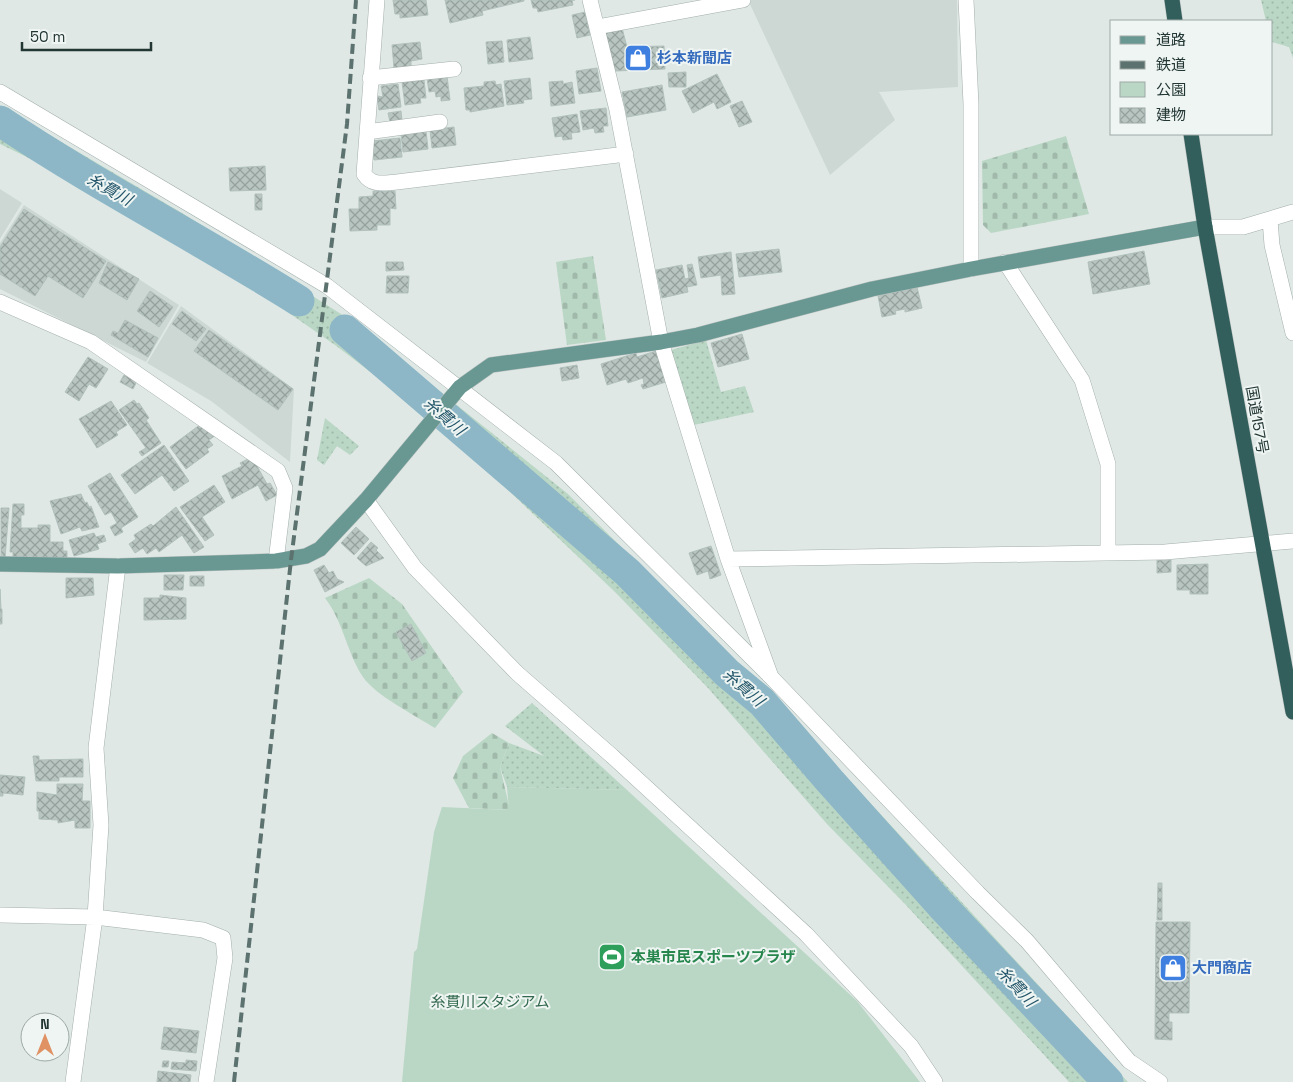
<svg xmlns="http://www.w3.org/2000/svg" width="1293" height="1082" font-family="'Space Grotesk','Noto Sans JP',sans-serif">
	<style>
		.built { fill: #cdd8d4 }
		.green { fill: url(#green-dots) }
		.cemetery { fill: url(#cemetery-stones) }
		.pitch { fill: #bad7c5 }
		.lines { fill: none; stroke-linecap: round; stroke-linejoin: round }
		.river { stroke: #8db7c7; stroke-width: 31 }
		.building { fill: url(#building-cross-hatch); stroke: #b2c1bd }
		.minor-casing { stroke: #a3afac; stroke-width: 16 }
		.major-casing { stroke: #bdc3c2; stroke-width: 16 }
		.highway-casing { stroke: #bdc3c2; stroke-width: 16 }
		.minor { stroke: #fff; stroke-width: 15 }
		.major { stroke: #699892; stroke-width: 15 }
		.highway { stroke: #325e5b; stroke-width: 15 }
		.rail { stroke: #5c726f; stroke-width: 4; stroke-dasharray: 10 5; stroke-linecap: butt }
		.labels { text-anchor: middle; stroke-width: 4; stroke-linejoin: round; paint-order: stroke }
		.shop-label { font-size: 15px; font-weight: bold; fill: #366cbe; stroke: #eff5f3; text-anchor: start }
		.street-label { font-size: 15px; fill: #223633; stroke: #eff5f3 }
		.leisure-label { font-size: 15px; font-weight: bold; fill: #27864d; stroke: #eff5f3; text-anchor: start }
		.park-label { font-size: 15px; fill: #32684d; stroke: #eff5f3 }
		.water-label { font-size: 16px; font-style: italic; fill: #24566a; stroke: #eff5f3 }
	</style>
	<defs>
		<pattern id="green-dots" width="8" height="8" patternUnits="userSpaceOnUse" patternTransform="scale(1.25)"><rect width="8" height="8" fill="#bad7c5"/><path d="M2 2h.1M6 6h.1" fill="none" stroke="#a0b9aa" stroke-width="1.8" stroke-linecap="round"/></pattern>
		<pattern id="cemetery-stones" width="16" height="16" patternUnits="userSpaceOnUse" patternTransform="scale(1.25)"><rect width="16" height="16" fill="#bad7c5"/><path d="M2 7V4a2 2 0 0 1 4 0v3zM10 15v-3a2 2 0 0 1 4 0v3z" fill="#a0b9aa"/></pattern>
		<pattern id="building-cross-hatch" width="8" height="8" patternUnits="userSpaceOnUse" patternTransform="scale(1.25)"><rect width="8" height="8" fill="#b8c5c1"/><path d="M0 0l8 8M0 8l8-8" fill="none" stroke="#95a19d"/></pattern>
	</defs>
	<rect width="100%" height="100%" fill="#dfe8e5"/>
	<path class="built" d="M748 0H957L958 87 879 92 895 120 830 175Z
		M0 189 22 203 0 239Z
		M24 205 179 305 146 362 0 289V243Z
		M181 306 294 389 290 462 211 401 147 363Z"/>
	<path class="green" d="M1261 0H1293V58L1289 47 1272 42V21H1266Z
		M0 106 182 213 352 321 568 494 777 702 1128 1082H1069L905 904 827 824 708 688 616 593 440 425 335 345 266 297 49 168 0 144Z
		M706 340 721 392 745 386 754 412 694 425 671 350Z
		M325 418 359 446 350 455 337 446 324 465 317 460Z
		M532 703 627 790 507 787 500 767 509 743 544 756 505 726Z"/>
	<path class="cemetery" d="M1066 136 1089 214 991 233 983 225 982 161Z
		M593 256 606 340 567 345 556 262Z
		M369 578 402 604 463 692 435 728C416 716 375 695 363 677 347 653 343 621 325 598Z
		M492 733 509 743 500 767 510 810 469 808 453 778 463 756Z"/>
	<path class="pitch" d="M507 787 627 790 857 1001 920 1082H402L414 952 417 949 434 832 442 807 509 810Z"/>
	<g class="lines">
		<path class="river" d="M0 121C97 186 200 239 299 301
			M345 330 627 572 727 673 762 702 829 780 941 905 1108 1082"/>
	</g>
	<path class="building" d="M393 0H426L428 15 400 18V14H395Z
		M445 0H524V1L482 11 483 15 450 23Z
		M531 0H575H572L573 5 538 12 537 8H533Z
		M585 12 590 35 577 38 572 15Z
		M622 28 627 47 664 46 665 69 615 71 604 32Z
		M530 37 533 59 509 62 507 40Z
		M502 41 504 62 488 64 486 42Z
		M420 42 422 59 411 61V67L394 68 392 45Z
		M597 68 601 91 579 94 576 71Z
		M686 72V87H669L668 73Z
		M717 74 731 102 717 109 714 102 693 113 682 91Z
		M447 76 450 100 441 101V96L436 97 435 91 429 92 427 78Z
		M530 78 532 99 523 100 524 103 507 105 504 81Z
		M424 80 426 98H420L421 103 405 105 402 82Z
		M495 81 496 85 501 84 504 106 470 112V110H466L464 88 484 86V82Z
		M563 81V84L572 82 575 103 551 106 549 82Z
		M398 84 401 107 379 110 377 96 383 97 381 86Z
		M662 85 666 110 627 117 622 92Z
		M742 101 752 122 739 127 730 106Z
		M606 108 608 126H603L604 132 595 133 594 128 583 130 580 111Z
		M401 111 402 120 390 122 388 113Z
		M577 114 580 132 571 133 572 139 563 140 562 136 555 137 552 118Z
		M454 127 456 145 432 148 430 130Z
		M426 131 428 149 403 152 401 134Z
		M400 138 402 157 374 160 372 141Z
		M265 166 266 190 230 191 229 168Z
		M373 191H395L396 209 390 208V225H377V230L350 231 349 209H359V197L373 196Z
		M255 194H262V210H255Z
		M24 209 106 261 83 298 48 276 35 296 0 274V247Z
		M779 249 782 272 739 277 736 254Z
		M1144 251 1150 284 1093 294 1088 262Z
		M731 252 735 294 722 295 721 275 701 278 698 257Z
		M108 262 139 279 127 300 99 283Z
		M386 262H403L404 270 386 271Z
		M692 264 697 285 687 287 688 292 662 298 656 270 682 265 685 279 689 278 687 265Z
		M387 276H409L408 293H386Z
		M917 287 922 308 905 312V309L895 311 896 314 882 317 878 296Z
		M150 291 173 307 159 327 137 311Z
		M182 311 206 329 196 341 172 324Z
		M125 320 158 338 148 357 111 335 113 331 118 333Z
		M209 330 293 389 278 410 194 351Z
		M742 334 749 359 718 367 711 343Z
		M656 351 666 382 643 389 641 385 644 384 643 378 628 383 626 379 607 385 601 364 636 353 637 357Z
		M88 357 108 369 96 388 89 384 79 401 65 392Z
		M577 365 579 378 562 381 560 368Z
		M124 375 137 381 133 389 120 382Z
		M134 400 137 404 139 403 149 418 146 420 161 443 142 456 139 452 146 448 119 410Z
		M111 401 127 425 116 432 118 435 97 448 79 419Z
		M205 421 216 435 209 440 213 445 207 449 209 452 186 469 170 447Z
		M164 445 189 481 174 491 162 475 135 494 121 475Z
		M252 457 267 484 270 483 277 495 266 501 258 485 232 499 222 476 242 466 240 463Z
		M110 473 138 517 121 528 123 532 115 536 110 527 117 523 111 512 105 515 88 486Z
		M214 485 225 502 202 517 214 535 205 541 180 507Z
		M81 494 85 503 87 502 89 507 91 506 99 527 82 531 80 527 61 534 50 501Z
		M13 504H24V515H21V528H38V525H50V542H63V551H67V561L13 558V552H10Z
		M176 507 204 547 194 553 182 535 159 552 156 548 147 554 143 548 135 553 129 544 136 539 134 535 151 524 153 526Z
		M1 508H9L5 558H1Z
		M356 527 369 539 354 555 341 543Z
		M94 533 96 537 104 535 106 541 97 544 99 549 74 556 69 540Z
		M371 542 378 548 376 550 384 558 366 566 357 558Z
		M711 546 721 575 710 579 708 571 697 575 689 553Z
		M1157 560H1171V572L1157 573Z
		M1208 564V594H1190V590H1177V565Z
		M324 565 329 573 333 571 337 579 344 582 325 592 314 570Z
		M164 575H184L183 590H164Z
		M190 576H204V586H190Z
		M66 578H93L94 595 66 598Z
		M0 589 1 609H2V624H0Z
		M160 595 186 598V619L144 620V598H160Z
		M411 624 426 653 412 661 396 632Z
		M33 756H39V760L83 759V777H59V781H36Z
		M0 775 25 777 23 795 3 793V796H0Z
		M57 784H83L82 801H90V828H75V820L58 823V820L39 819V811H37V792L57 795Z
		M1158 883H1162V920H1157Z
		M1156 922H1190L1189 1013H1169V1022H1172V1040L1155 1039Z
		M164 1027 199 1031 196 1053 161 1049Z
		M186 1060 197 1061 196 1071 171 1069 172 1062 186 1063Z
		M163 1061H169L168 1067H162Z
		M158 1071 191 1075 190 1082H157Z"/>
	<g class="lines">
		<g class="minor-casing">
			<path id="minor" d="M377 0 364 174C372 186 383 183 397 182L626 154
				M590 0 617 110 661 342 728 559
				M966 0 971 104V269
				M597 27 743 0
				M370 78 454 69
				M0 92 327 286 556 463 772 678 978 893 1027 941 1129 1061 1160 1082
				M367 132 440 122
				M1270 220 1272 245 1293 333
				M1205 227H1243L1293 212
				M1005 262 1082 380 1108 464V552
				M0 302 91 342 278 471 285 488 276 561
				M366 500 415 568 517 673 612 756 806 934 911 1046 935 1082
				M770 674 728 559 1165 552 1293 541
				M0 915 95 917 203 930 223 938 225 958 206 1082
				M73 1082 95 917 101 825 96 748 118 566"/>
		</g>
		<g class="major-casing">
			<path id="major" d="M0 564 118 566 276 561 306 556 320 549 366 500 460 387 491 365 661 342 698 335 872 289 971 269 1205 227"/>
		</g>
		<g class="highway-casing">
			<path id="highway" d="M1172 0 1175 21
				M1191 134 1205 227 1293 712"/>
		</g>
		<use href="#minor" class="minor"/>
		<use href="#major" class="major"/>
		<use href="#highway" class="highway"/>
		<path class="rail" d="M234 1082 291 560 347 124 356 0"/>
	</g>
	<defs>
		<g id="shop-square" transform="scale(1.4375)"><rect x="-9" y="-9" width="18" height="18" rx="4" fill="#3f7fe0" stroke="#eff5f3"/><path d="M-5-2.5h2.3a2.7 3.5 0 0 1 5.4 0H5L5.5 6h-11ZM-1.5-2.5h3a1.5 2.3 0 0 0-3 0Z" fill="#fff"/></g>
		<g id="stadium-square" transform="scale(1.4375)"><rect x="-9" y="-9" width="18" height="18" rx="4" fill="#2e9e5b" stroke="#eff5f3"/><path d="M0-5a6.5 5 0 1 0 0 10a6.5 5 0 1 0 0-10ZM-3.5-1.8h7v3.6h-7Z" fill="#fff"/></g>
	</defs>
	<g fill-rule="evenodd">
		<use href="#shop-square" x="638" y="58"/>
		<use href="#stadium-square" x="612" y="957"/>
		<use href="#shop-square" x="1173" y="968"/>
	</g>
	<g class="labels">
		<g class="shop-label">
			<text x="657" y="63">杉本新聞店</text>
			<text x="1192" y="973">大門商店</text>
		</g>
		<g class="street-label">
			<text transform="translate(1257 420) rotate(80)" y="5">国道157号</text>
		</g>
		<g class="leisure-label">
			<text x="631" y="962">本巣市民スポーツプラザ</text>
		</g>
		<g class="park-label">
			<text x="490" y="1007">糸貫川スタジアム</text>
		</g>
		<g class="water-label">
			<text transform="translate(110 189) rotate(29)" y="6">糸貫川</text>
			<text transform="translate(445 416) rotate(41)" y="6">糸貫川</text>
			<text transform="translate(744 687) rotate(41)" y="6">糸貫川</text>
			<text transform="translate(1017 986) rotate(47)" y="6">糸貫川</text>
		</g>
	</g>
	<rect x="1110" y="20" width="162" height="115" fill="#eff5f3" stroke="#9da9a6"/>
	<rect x="1120" y="36" width="25" height="8" fill="#699892" stroke="#9da9a6"/>
	<text x="1156" y="45" font-size="15" fill="#223633">道路</text>
	<rect x="1120" y="61" width="25" height="8" fill="#5c726f" stroke="#9da9a6"/>
	<text x="1156" y="70" font-size="15" fill="#223633">鉄道</text>
	<rect x="1120" y="82" width="25" height="15" fill="#bad7c5" stroke="#9da9a6"/>
	<text x="1156" y="95" font-size="15" fill="#223633">公園</text>
	<rect x="1120" y="108" width="25" height="15" fill="url(#building-cross-hatch)" stroke="#9da9a6"/>
	<text x="1156" y="120" font-size="15" fill="#223633">建物</text>
	<g transform="translate(45 1037)"><circle r="24" fill="#eff5f3" stroke="#9da9a6"/>
	<path d="M0-4L9 19L0 12L-9 19Z" fill="#e09265"/>
	<text y="-8" font-size="14" font-weight="bold" text-anchor="middle" fill="#223633">N</text>
	</g>
	<path d="M22 42v8h129v-8" fill="none" stroke="#223633" stroke-width="2.5"/>
	<text x="30" y="42" font-size="15" fill="#223633" stroke="#eff5f3" stroke-width="4" paint-order="stroke">50 m</text>
</svg>
